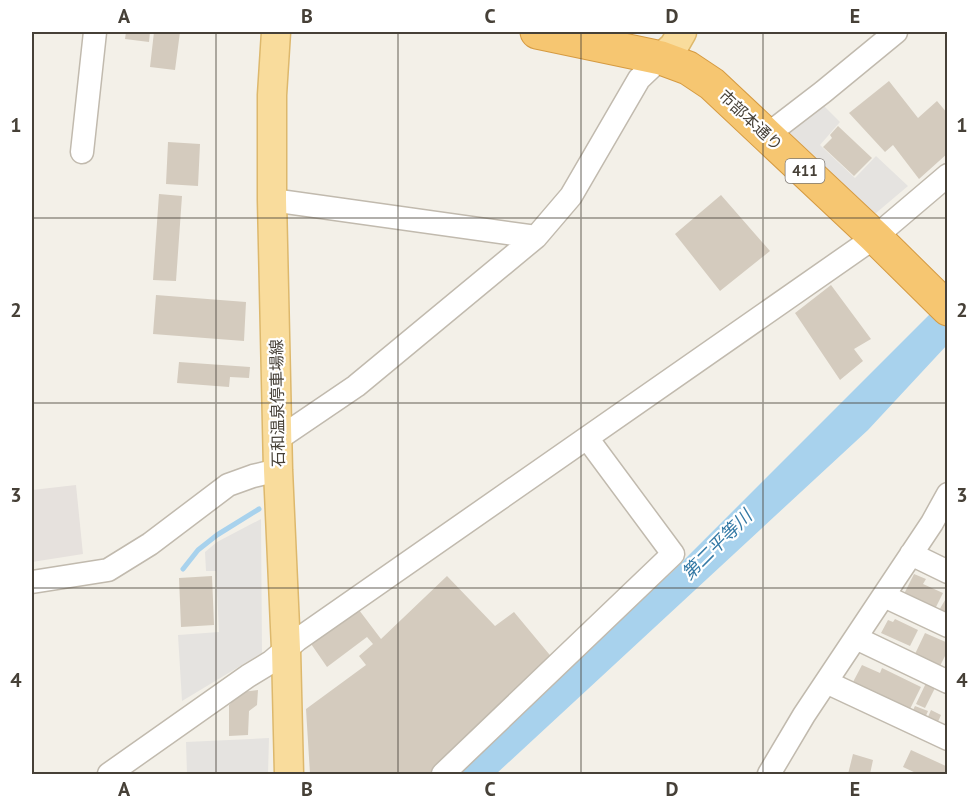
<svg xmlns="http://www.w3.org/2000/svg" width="979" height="806" font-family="'PT Sans','Noto Sans JP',sans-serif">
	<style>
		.industrial { fill: #e6e1dd }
		.parking { fill: #e5e3e0 }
		.water { fill: #a8d2ed }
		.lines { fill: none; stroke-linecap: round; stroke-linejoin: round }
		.stream { stroke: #a8d2ed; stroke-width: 5 }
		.building { fill: #d4cbbe }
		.minor-casing { stroke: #c1baae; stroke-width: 25 }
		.major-casing { stroke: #ddb86c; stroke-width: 31 }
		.highway-casing { stroke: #d59a41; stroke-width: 35 }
		.minor { stroke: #fff; stroke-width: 22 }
		.major { stroke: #f9dc9c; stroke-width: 28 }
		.highway { stroke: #f6c671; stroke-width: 33 }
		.grid { fill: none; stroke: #464037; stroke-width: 1.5; stroke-opacity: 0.55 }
		.labels { text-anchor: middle; stroke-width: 4.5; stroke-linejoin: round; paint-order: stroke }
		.shield { fill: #fff; stroke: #7e7973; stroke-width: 1.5 }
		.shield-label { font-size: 15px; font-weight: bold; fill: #464037 }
		.street-label { font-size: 16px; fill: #464037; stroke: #fff }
		.water-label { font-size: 18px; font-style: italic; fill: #3479a5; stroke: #fff }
		.neatline { fill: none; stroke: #464037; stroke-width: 2 }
		.grid-label { font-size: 20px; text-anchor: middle; font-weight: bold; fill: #464037 }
	</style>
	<rect width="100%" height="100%" fill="#f3f0e8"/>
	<path class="industrial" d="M76 485 83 554 32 562V490Z"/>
	<path class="parking" d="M822 104 840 122 820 145 855 178 876 156 908 186 876 213 869 215 783 137Z
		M261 519 262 653 182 701 178 635 219 632 216 571H206L205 552 217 542Z
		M269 738 268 774H187L186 742Z"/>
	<path class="water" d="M947 297V345L868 430 496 774H455L584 651 672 572Z"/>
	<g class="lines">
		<path class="stream" d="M183 569 198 550 217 535 259 509"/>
	</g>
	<path class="building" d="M126 32H150L149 42 125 39Z
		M154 32H180L175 70 150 67Z
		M889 81 918 118 937 101 948 114V153L919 179 893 145 885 152 849 113Z
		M838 126 872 158 854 176 823 147 832 138 830 135Z
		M168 142 200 144 198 186 166 184Z
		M159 194 182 196 176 281 153 280Z
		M721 195 770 251 720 291 675 234Z
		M831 285 871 339 854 349 863 361 840 380 795 313Z
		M156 295 246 302 244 341 153 334Z
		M179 362 250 367 249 378 230 377 229 387 177 383Z
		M914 574 926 579 923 584 943 593 935 609 904 594Z
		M212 576 214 625 181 627 179 578Z
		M447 576 495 626 514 612 554 660 434 774H310L306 709 366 665 359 656 373 644 367 637 327 667 309 641 356 606 381 639Z
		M948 595V617L938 612Z
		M895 619 918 630 910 646 881 633 888 620 893 622Z
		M925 633 948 643V650L940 666 915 654Z
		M862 665 880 673 882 668 921 687 910 709 853 682Z
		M927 681 936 686 925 708 916 704Z
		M258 690 257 705 249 711 248 735 229 736V705L242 692Z
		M915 706 928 711 925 718 912 712Z
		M931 710 941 715 937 724 927 719Z
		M911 750 948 767 945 774H918L903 767Z
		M853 754 873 760 870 774H848Z"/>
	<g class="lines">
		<g class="minor-casing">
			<path id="minor" d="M767 135 823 92 896 32
				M82 152 95 32
				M272 200 536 237
				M278 439 356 386 536 237 571 196 639 79 661 58
				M911 554 948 572
				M32 582 108 570 150 544 228 485 253 476 278 470
				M884 596 948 626
				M856 638 948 682
				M826 682 948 739
				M109 774 248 676 271 662 297 640 875 237 948 175
				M443 774 673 554 587 438
				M769 774 804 715 932 523 948 494"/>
		</g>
		<g class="major-casing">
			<path id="major" d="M276 32 272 95V200L278 470 286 649 289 774
				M661 58 674 46 682 32"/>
		</g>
		<g class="highway-casing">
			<path id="highway" d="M537 32 661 58 688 68 712 84 875 237 948 309"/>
		</g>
		<use href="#minor" class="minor"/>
		<use href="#major" class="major"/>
		<use href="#highway" class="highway"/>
	</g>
	<path class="grid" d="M216 32V774M398 32V774M581 32V774M763 32V774M32 218H948M32 403H948M32 588H948"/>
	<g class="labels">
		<rect class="shield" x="785.5" y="159" width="39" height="24" rx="4.5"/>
		<g class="shield-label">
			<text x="805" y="176">411</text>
		</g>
		<g class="street-label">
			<text transform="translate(751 120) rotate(43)" y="6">市部本通り</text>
			<text transform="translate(277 403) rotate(-91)" y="6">石和温泉停車場線</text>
		</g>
		<g class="water-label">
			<text transform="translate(717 545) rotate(-45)" y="6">第二平等川</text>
		</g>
	</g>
	<rect width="979" height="806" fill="none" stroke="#ffffff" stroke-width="66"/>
	<rect x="33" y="33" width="913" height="740" class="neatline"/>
	<g class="grid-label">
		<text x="124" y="23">A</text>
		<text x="307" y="23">B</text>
		<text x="490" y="23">C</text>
		<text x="672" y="23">D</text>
		<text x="855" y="23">E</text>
		<text x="16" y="132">1</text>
		<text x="962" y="132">1</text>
		<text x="16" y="317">2</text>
		<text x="962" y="317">2</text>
		<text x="16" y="502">3</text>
		<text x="962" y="502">3</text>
		<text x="16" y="687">4</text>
		<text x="962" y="687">4</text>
		<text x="124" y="796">A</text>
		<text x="307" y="796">B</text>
		<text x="490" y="796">C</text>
		<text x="672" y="796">D</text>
		<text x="855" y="796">E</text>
	</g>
</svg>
